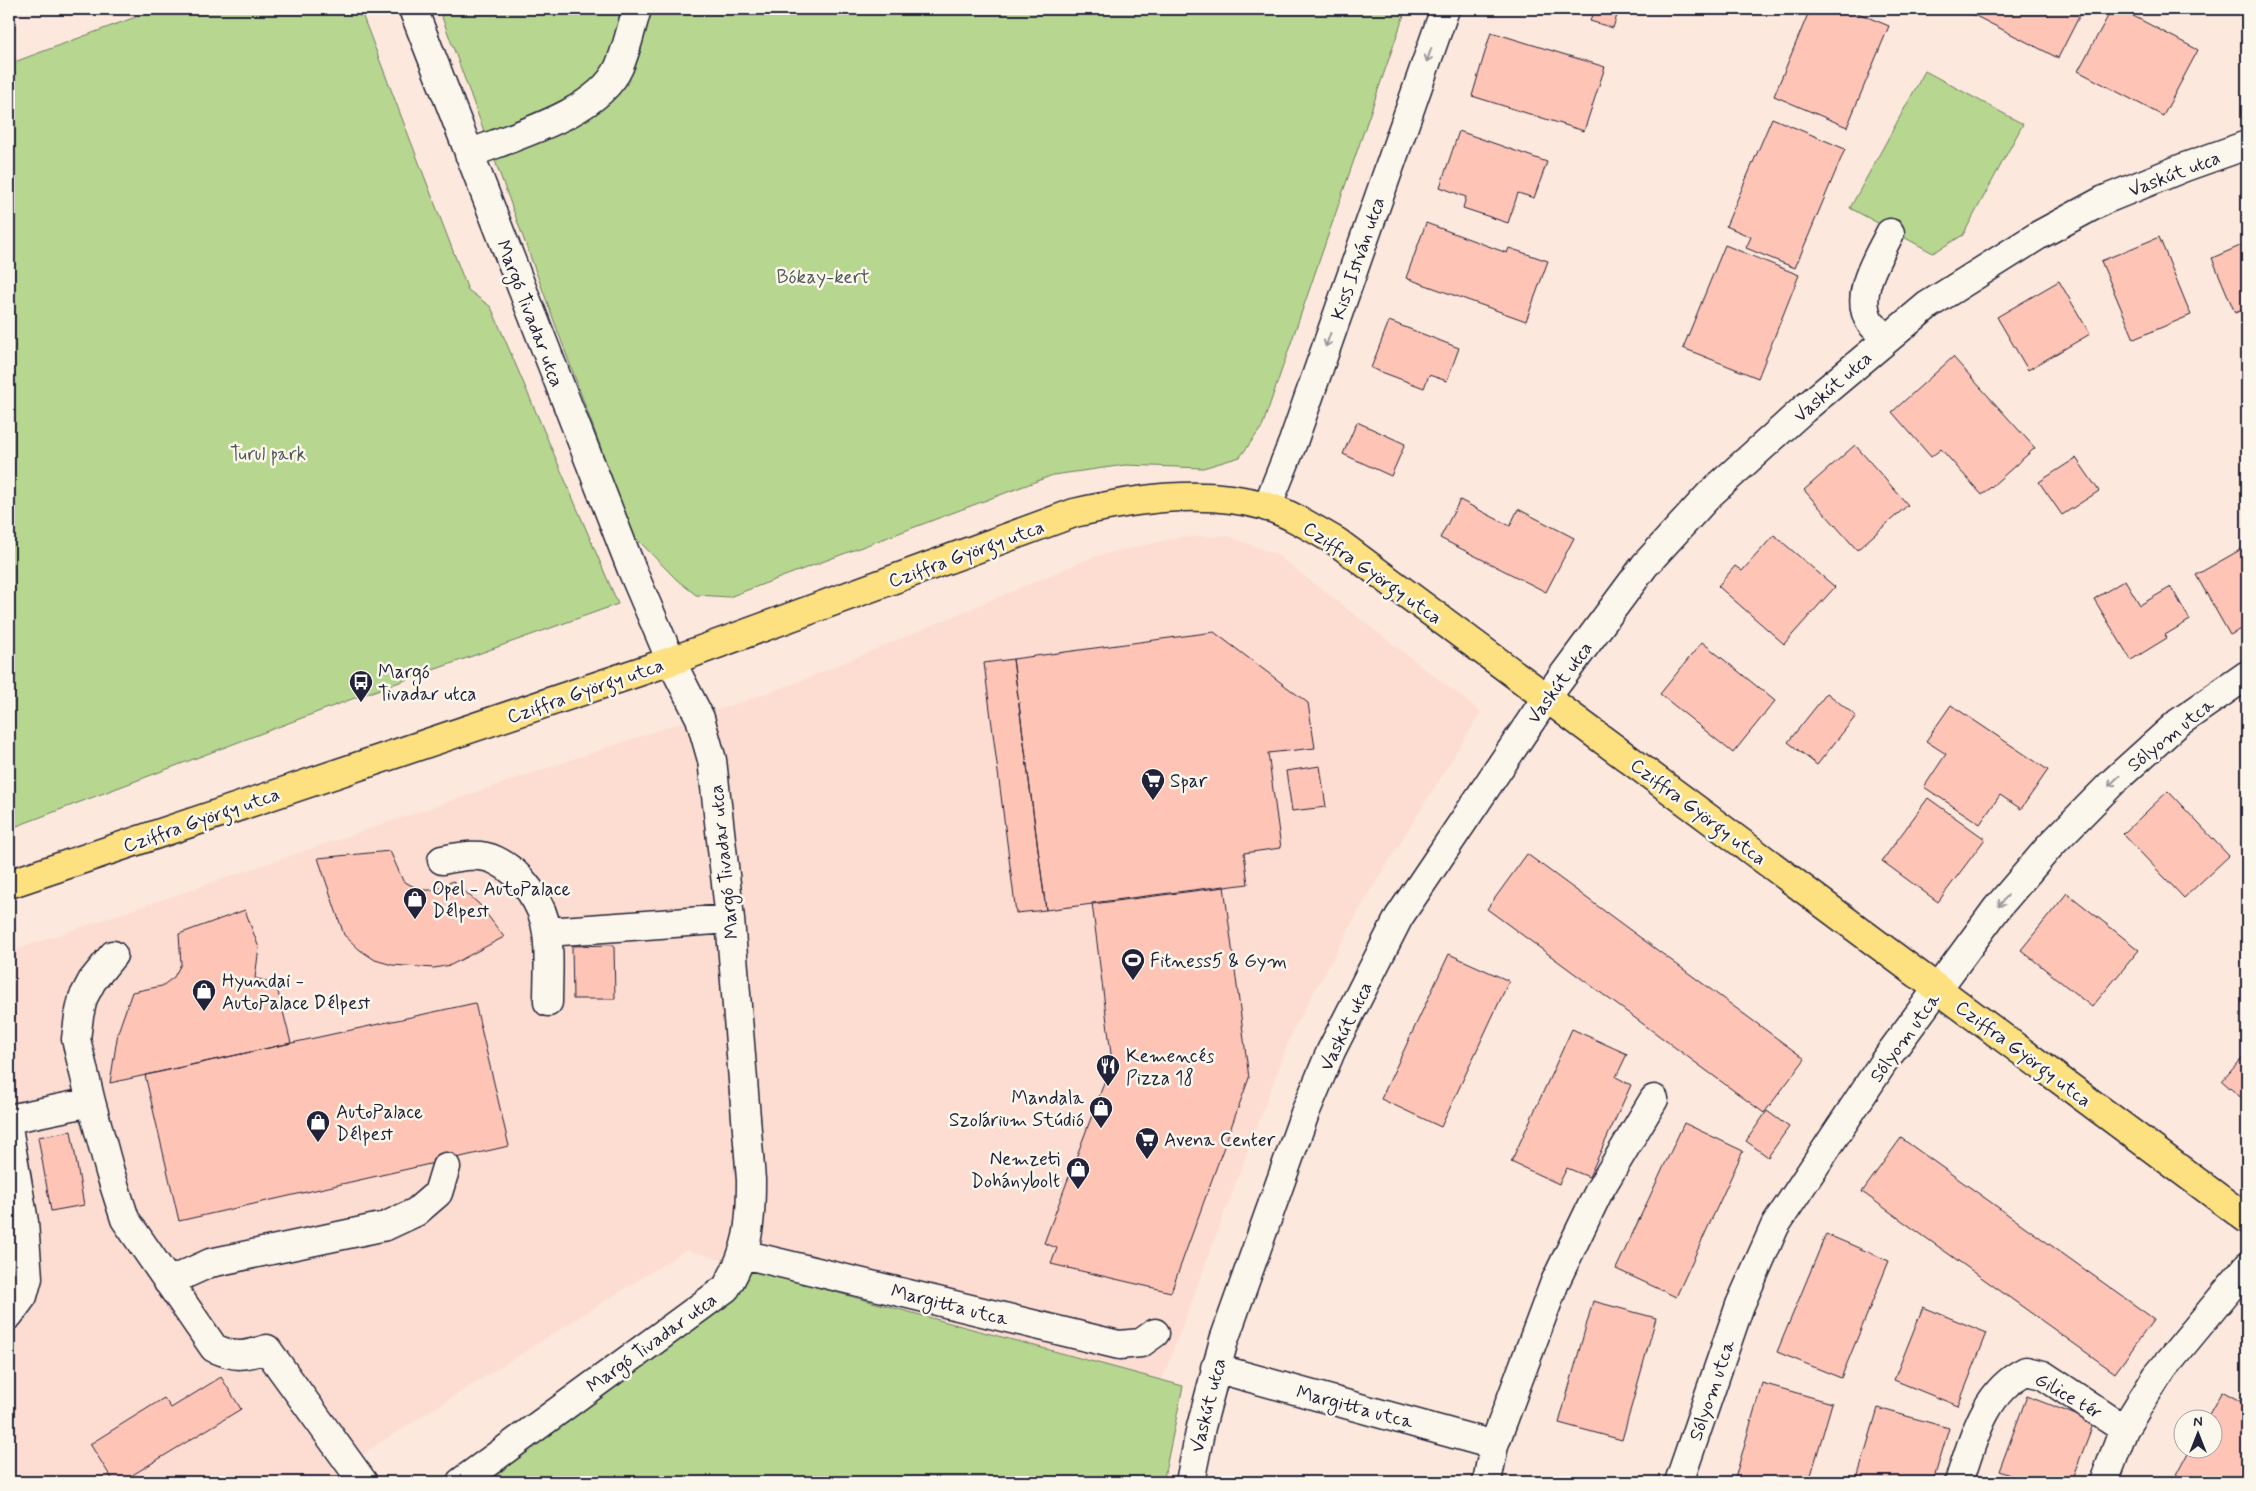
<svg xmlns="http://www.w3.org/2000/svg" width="2256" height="1491" font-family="Mynerve,sans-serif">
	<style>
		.built { fill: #fdddd1 }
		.green { fill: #b7d68f; stroke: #6c7c65 }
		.building { fill: #fec4b6; stroke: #22223b }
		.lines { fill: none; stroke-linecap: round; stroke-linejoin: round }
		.minor-casing { stroke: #22223b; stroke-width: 31 }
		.major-casing { stroke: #22223b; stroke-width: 31 }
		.minor { stroke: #fbf7ec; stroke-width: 28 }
		.major { stroke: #fde080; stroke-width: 28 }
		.oneway { stroke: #99979c }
		.labels { text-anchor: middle; stroke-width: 5; stroke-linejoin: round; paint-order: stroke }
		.street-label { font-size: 19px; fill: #22223b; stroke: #fbf7ec }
		.park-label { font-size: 19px; fill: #4f5854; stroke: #fbf7ec }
		.poi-label { font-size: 19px; fill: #22223b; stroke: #fbf7ec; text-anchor: start }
	</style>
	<rect width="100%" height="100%" fill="#fce8dc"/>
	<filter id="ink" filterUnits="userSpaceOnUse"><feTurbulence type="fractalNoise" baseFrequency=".02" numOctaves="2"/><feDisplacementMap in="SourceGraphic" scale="10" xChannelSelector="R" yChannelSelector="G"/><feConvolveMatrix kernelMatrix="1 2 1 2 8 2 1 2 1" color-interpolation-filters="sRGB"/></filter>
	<g filter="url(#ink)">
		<path class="built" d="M1228 536 1277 555 1481 712 1366 898 1293 1030 1162 1380 686 1250 373 1447 329 1482H9V952L796 683 1093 557 1181 537Z"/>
		<path class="green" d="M157 9H360L468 290 491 307 618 604 352 699 9 829V64Z
			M439 9H1406L1262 427 1240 457 1203 468 1125 465 1053 475 729 597 696 595 677 580 633 535Z
			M1925 71 2023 124 1963 235 1933 253 1850 208Z
			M739 1266 1183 1386 1163 1482H461Z"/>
		<path class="building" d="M1594 9H1619L1613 28 1590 21Z
			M1810 9H1848L1889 26 1847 127 1774 96Z
			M1962 9H2083L2058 58Z
			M2112 9H2120L2198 50 2163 116 2078 71Z
			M1491 32 1605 67 1584 131 1472 96Z
			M1772 118 1845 149 1795 268 1746 248 1751 237 1726 226Z
			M1459 131 1547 162 1534 198 1518 193 1508 223 1463 208 1466 197 1440 187Z
			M1426 223 1507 253 1509 248 1548 261 1526 321 1406 278Z
			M2159 237 2191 315 2134 339 2101 261Z
			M2247 243V308L2235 313 2212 258Z
			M1725 245 1799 275 1758 378 1683 348Z
			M2059 281 2090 334 2028 370 1997 317Z
			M1389 321 1459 348 1447 381 1429 375 1424 388 1371 368Z
			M1953 357 2035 448 1982 495 1941 449 1931 457 1892 412Z
			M1357 422 1405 444 1391 476 1343 454Z
			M1855 445 1908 505 1857 550 1804 490Z
			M2076 458 2099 491 2062 515 2039 482Z
			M1460 500 1510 526 1518 509 1574 538 1546 592 1440 538Z
			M1774 535 1835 587 1784 644 1718 586 1735 566 1742 571Z
			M2247 546V626L2230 635 2196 575Z
			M2125 580 2140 605 2171 587 2190 620 2165 635 2167 638 2131 660 2094 599Z
			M1214 632 1308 703 1315 748 1268 753 1281 848 1244 853 1248 884 1046 910 1013 659Z
			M1702 642 1775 701 1733 753 1660 694Z
			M1013 659 1046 910 1016 913 984 663Z
			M1827 693 1856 716 1817 765 1788 742Z
			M1951 705 2048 770 2021 809 2000 795 1980 824 1924 787 1946 754 1926 741Z
			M1320 766 1326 807 1292 811 1286 771Z
			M2168 791 2229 856 2184 898 2123 834Z
			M1928 798 1985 839 1938 902 1882 861Z
			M390 851 403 881 420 890H435L453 881 479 904 504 937 451 965 434 968 392 965 375 960 360 950 344 935 318 858Z
			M1527 854 1805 1059 1764 1113 1487 909Z
			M1224 886 1249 1078 1171 1292 1051 1264 1057 1248 1044 1243 1112 1062 1092 903Z
			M2067 893 2139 950 2092 1007 2021 950Z
			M245 910 259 948 255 978 276 984 291 1043 110 1083 118 1032 132 992 162 986 174 977 181 964 179 934Z
			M614 945 615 999H573L572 946Z
			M1449 954 1509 981 1441 1127 1381 1099Z
			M475 1003 509 1146 179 1221 145 1075Z
			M1572 1029 1627 1054 1616 1077 1631 1085 1589 1177 1567 1168 1559 1184 1511 1162Z
			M2247 1053V1103L2222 1081Z
			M1767 1111 1789 1127 1768 1157 1746 1141Z
			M1684 1123 1743 1151 1676 1297 1616 1269Z
			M71 1131 84 1205 51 1211 38 1137Z
			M1901 1138 2154 1319 2115 1373 1862 1192Z
			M1826 1234 1889 1261 1841 1378 1777 1352Z
			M1593 1301 1656 1318 1622 1440 1559 1423Z
			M1923 1307 1987 1333 1958 1406 1894 1380Z
			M221 1377 241 1409 121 1482H114L90 1444 164 1398 171 1408Z
			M1762 1383 1832 1403 1809 1482H1734Z
			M2222 1391 2247 1405V1482H2173L2191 1448H2214V1418H2207Z
			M2027 1396 2094 1422 2071 1482H2029L1999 1471Z
			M1878 1408 1949 1428 1933 1482H1856Z"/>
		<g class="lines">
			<g class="minor-casing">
				<path id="minor" d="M413 9 632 570 671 661 700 718 712 760 730 919 751 1180C751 1225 749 1249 726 1288L461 1482
					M469 154C513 136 598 114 619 67 627 49 631 28 637 9
					M1886 340C1881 334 1875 328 1870 322 1853 294 1878 258 1890 233
					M1267 507 1293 442 1445 9
					M442 860C458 857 479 852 495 860 521 872 544 904 547 933 550 955 548 979 548 1002
					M547 932 730 919
					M113 955 92 981 83 998 79 1016 76 1039 91 1102 110 1172 125 1219 214 1348C236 1358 244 1356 267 1349L363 1482
					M9 1119 91 1102
					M9 1133 24 1222 28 1278 23 1296 9 1315
					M743 1254 1119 1345 1141 1343 1155 1333
					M168 1282 210 1263 386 1226 416 1212 438 1193 446 1167
					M1215 1368 1494 1445
					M1190 1482 1201 1427 1224 1340 1305 1113 1331 1051 1399 917 1547 697 1645 565 1710 494 1804 409 1928 305 2039 235 2104 200 2185 167 2247 145
					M1487 1482 1494 1445 1555 1282 1599 1191 1654 1099
					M1679 1482 1740 1305 1775 1226 1883 1063 1997 908 2050 846 2114 781 2178 723 2247 675
					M1959 1482C1973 1440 1984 1391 2026 1371L2043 1375 2124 1429
					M2104 1482 2124 1429 2157 1376 2247 1267"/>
			</g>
			<g class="major-casing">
				<path id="major" d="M9 884 671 661 1074 513C1136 499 1203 488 1266 506 1291 514 1314 529 1337 542L2247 1219"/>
			</g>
			<use href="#minor" class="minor"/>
			<use href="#major" class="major"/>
		</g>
		<defs><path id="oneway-shaft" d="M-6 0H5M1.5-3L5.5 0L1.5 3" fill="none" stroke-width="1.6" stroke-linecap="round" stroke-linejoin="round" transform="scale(1.25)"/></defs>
		<g class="oneway">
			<use href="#oneway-shaft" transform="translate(1429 55) rotate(109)"/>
			<use href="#oneway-shaft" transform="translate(1328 340) rotate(109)"/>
			<use href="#oneway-shaft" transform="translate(2114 781) rotate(136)"/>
			<use href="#oneway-shaft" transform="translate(2003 901) rotate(131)"/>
		</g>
	</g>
	<defs>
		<g id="bus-pin" transform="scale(1.25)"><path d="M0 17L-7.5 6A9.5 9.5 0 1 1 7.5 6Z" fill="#22223b" stroke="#fbf7ec"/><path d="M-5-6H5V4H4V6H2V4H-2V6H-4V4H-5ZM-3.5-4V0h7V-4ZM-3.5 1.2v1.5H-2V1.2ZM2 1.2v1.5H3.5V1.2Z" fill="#fff"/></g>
		<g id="supermarket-pin" transform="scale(1.25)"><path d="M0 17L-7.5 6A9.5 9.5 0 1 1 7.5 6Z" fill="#22223b" stroke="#fbf7ec"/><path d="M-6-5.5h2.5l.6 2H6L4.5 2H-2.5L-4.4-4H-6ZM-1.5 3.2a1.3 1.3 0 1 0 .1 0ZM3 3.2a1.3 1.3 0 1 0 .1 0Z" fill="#fff"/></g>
		<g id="shop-pin" transform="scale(1.25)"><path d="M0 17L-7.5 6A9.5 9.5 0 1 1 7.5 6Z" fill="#22223b" stroke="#fbf7ec"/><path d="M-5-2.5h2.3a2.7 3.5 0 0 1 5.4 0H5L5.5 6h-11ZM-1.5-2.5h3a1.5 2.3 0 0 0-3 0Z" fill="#fff"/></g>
		<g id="stadium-pin" transform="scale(1.25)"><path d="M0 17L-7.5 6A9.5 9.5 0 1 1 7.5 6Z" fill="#22223b" stroke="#fbf7ec"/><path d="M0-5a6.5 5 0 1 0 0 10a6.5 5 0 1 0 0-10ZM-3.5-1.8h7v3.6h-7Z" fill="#fff"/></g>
		<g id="restaurant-pin" transform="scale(1.25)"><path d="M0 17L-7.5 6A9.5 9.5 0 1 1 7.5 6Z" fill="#22223b" stroke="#fbf7ec"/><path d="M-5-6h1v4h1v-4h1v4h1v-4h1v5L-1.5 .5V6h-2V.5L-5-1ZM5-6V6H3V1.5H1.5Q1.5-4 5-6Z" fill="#fff"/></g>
	</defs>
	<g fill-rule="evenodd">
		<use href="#bus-pin" x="361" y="682"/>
		<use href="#supermarket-pin" x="1153" y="780"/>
		<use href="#shop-pin" x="415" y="899"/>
		<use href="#stadium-pin" x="1133" y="960"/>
		<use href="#shop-pin" x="204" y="991"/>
		<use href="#restaurant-pin" x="1108" y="1066"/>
		<use href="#shop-pin" x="1101" y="1108"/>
		<use href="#shop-pin" x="318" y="1122"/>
		<use href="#supermarket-pin" x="1147" y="1139"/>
		<use href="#shop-pin" x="1078" y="1169"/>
	</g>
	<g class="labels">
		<g class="street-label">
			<text transform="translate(2174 173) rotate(-21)" y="7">Vaskút utca</text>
			<text transform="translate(1357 258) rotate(-71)" y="7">Kiss István utca</text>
			<text transform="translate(531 313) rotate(69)" y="7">Margó Tivadar utca</text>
			<text transform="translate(1832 386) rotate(-41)" y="7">Vaskút utca</text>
			<text transform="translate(966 553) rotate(-20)" y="7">Cziffra György utca</text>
			<text transform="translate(1373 572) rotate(35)" y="7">Cziffra György utca</text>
			<text transform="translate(1559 682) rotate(-54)" y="7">Vaskút utca</text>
			<text transform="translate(585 690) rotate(-19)" y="7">Cziffra György utca</text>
			<text transform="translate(2170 734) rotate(-39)" y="7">Sólyom utca</text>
			<text transform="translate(1699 811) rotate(37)" y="7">Cziffra György utca</text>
			<text transform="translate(201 819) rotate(-19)" y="7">Cziffra György utca</text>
			<text transform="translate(723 862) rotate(-96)" y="7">Margó Tivadar utca</text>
			<text transform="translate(1345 1026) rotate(-64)" y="7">Vaskút utca</text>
			<text transform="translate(1904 1037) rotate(-54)" y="7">Sólyom utca</text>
			<text transform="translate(2024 1053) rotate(37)" y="7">Cziffra György utca</text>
			<text transform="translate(950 1304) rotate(14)" y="7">Margitta utca</text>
			<text transform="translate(651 1342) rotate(-36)" y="7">Margó Tivadar utca</text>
			<text transform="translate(1711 1390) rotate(-71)" y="7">Sólyom utca</text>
			<text transform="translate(2069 1395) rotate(30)" y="7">Gilice tér</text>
			<text transform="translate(1207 1405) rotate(-76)" y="7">Vaskút utca</text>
			<text transform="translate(1355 1406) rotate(15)" y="7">Margitta utca</text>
		</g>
		<g class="park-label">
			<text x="823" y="283">Bókay-kert</text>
			<text x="268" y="460">Turul park</text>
		</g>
		<g class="poi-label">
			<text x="378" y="678">Margó<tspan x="378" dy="22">Tivadar utca</tspan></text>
			<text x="1170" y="787">Spar</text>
			<text x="432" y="895">Opel - AutoPalace<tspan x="432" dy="22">Délpest</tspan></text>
			<text x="1150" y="967">Fitness5 &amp; Gym</text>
			<text x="222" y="987">Hyundai -<tspan x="222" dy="22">AutoPalace Délpest</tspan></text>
			<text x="1126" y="1062">Kemencés<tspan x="1126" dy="22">Pizza 18</tspan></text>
			<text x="1084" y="1104" text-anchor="end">Mandala<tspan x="1084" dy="22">Szolárium Stúdió</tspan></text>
			<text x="336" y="1118">AutoPalace<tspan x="336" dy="22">Délpest</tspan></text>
			<text x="1164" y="1146">Avena Center</text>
			<text x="1060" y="1165" text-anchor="end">Nemzeti<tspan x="1060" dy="22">Dohánybolt</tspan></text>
		</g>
	</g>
	<rect width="2256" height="1491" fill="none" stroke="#fbf7ec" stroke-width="30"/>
	<rect x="15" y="15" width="2226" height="1461" fill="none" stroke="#22223b" stroke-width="2" filter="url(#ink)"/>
	<g transform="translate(2198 1434)"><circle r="24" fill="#fbf7ec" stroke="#a4a2a5"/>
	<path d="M0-4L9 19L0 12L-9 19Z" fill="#22223b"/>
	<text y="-8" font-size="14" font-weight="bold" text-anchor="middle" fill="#22223b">N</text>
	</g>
</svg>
